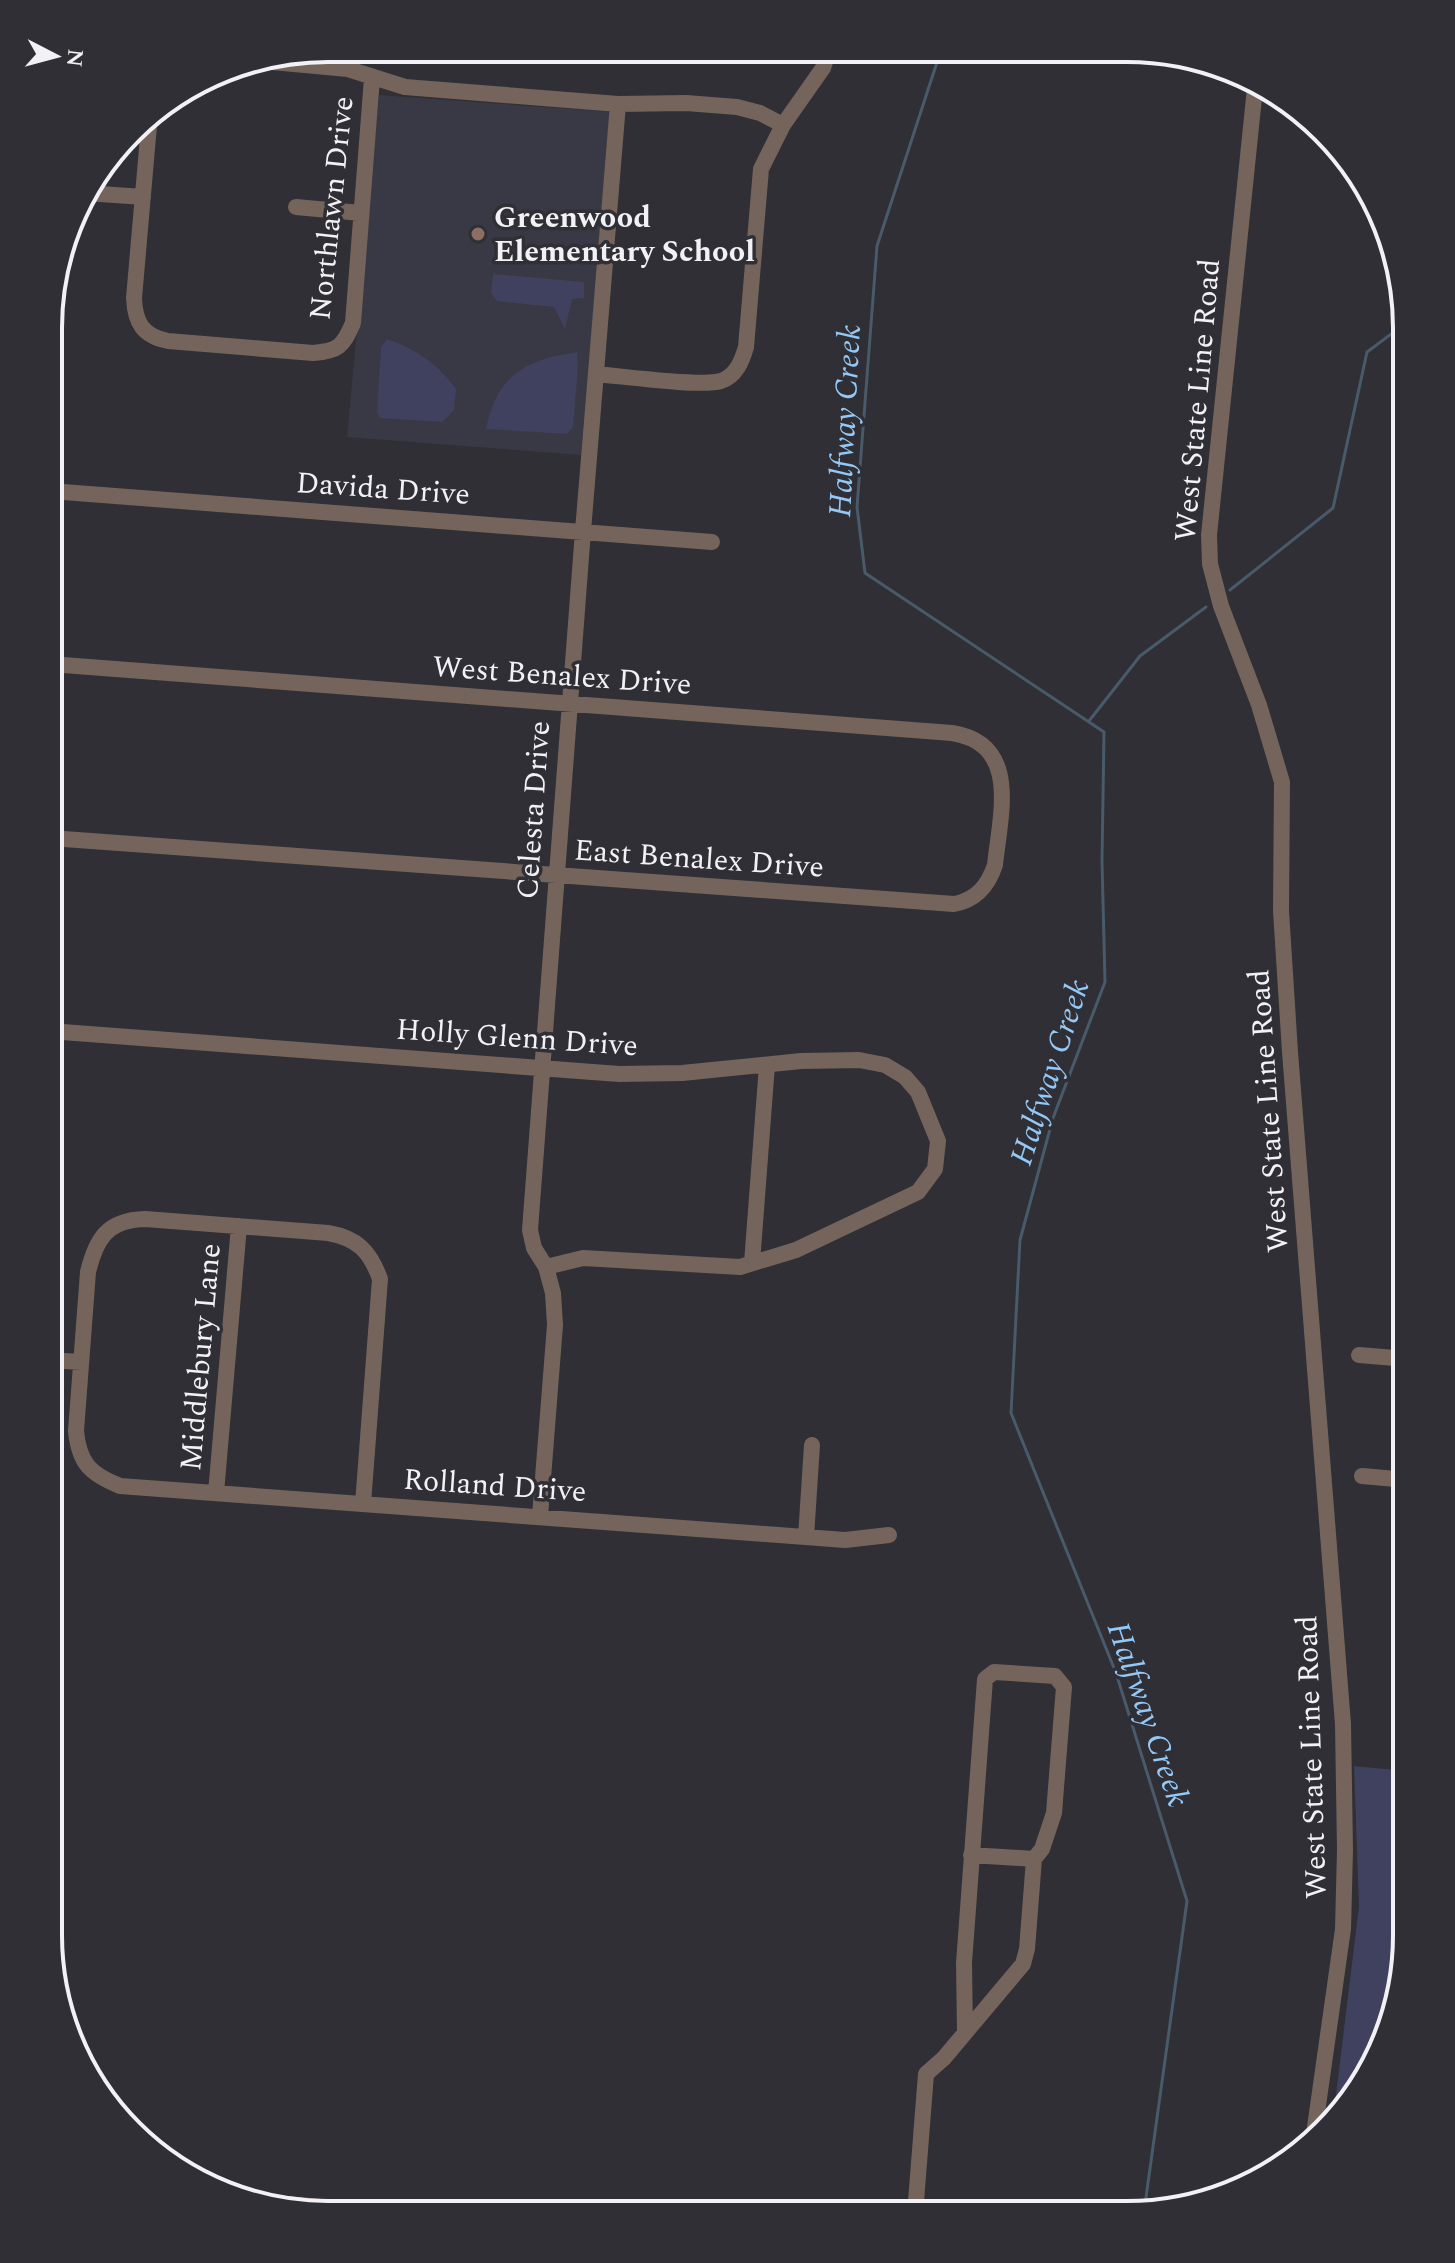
<svg xmlns="http://www.w3.org/2000/svg" width="1455" height="2263" font-family="Spectral,serif">
	<style>
		.built { fill: #383945 }
		.green { fill: #3f415e }
		.lines { fill: none; stroke-linecap: round; stroke-linejoin: round }
		.stream { stroke: #495a6b; stroke-width: 3 }
		.minor { stroke: #74645b; stroke-width: 16 }
		.major { stroke: #b89884; stroke-width: 20 }
		.education-dot { fill: #8d6e63; stroke: #2f2f35; stroke-width: 3 }
		.labels { text-anchor: middle; stroke-width: 7; stroke-linejoin: round; paint-order: stroke }
		.street-label { font-size: 30px; fill: #f2f2f6; stroke: #2f2f35 }
		.poi-label { font-size: 30px; font-weight: bold; fill: #f2f2f6; stroke: #2f2f35; text-anchor: start }
		.water-label { font-size: 32px; font-style: italic; fill: #94c8f7; stroke: #2f2f35 }
		.rim { fill: none; stroke: #f2f2f6; stroke-width: 4 }
	</style>
	<rect width="100%" height="100%" fill="#2f2f35"/>
	<path class="built" d="M379 95 611 112 581 455 347 437Z"/>
	<path class="green" d="M493 274 584 282V298L572 299 565 329 554 307 497 301 491 293Z
		M387 339C416 349 438 364 456 389L454 410 442 422 380 418 377 412 381 347Z
		M577 352 578 367 573 427 567 434 486 429C497 375 525 360 577 352Z
		M1354 1766 1406 1771V1954L1360 2091 1346 2105 1335 2103 1359 1906Z"/>
	<g class="lines">
		<path class="stream" d="M941 50 877 246 857 507 865 573 1104 732 1102 861 1105 982 1053 1118 1020 1240 1011 1413 1116 1673 1187 1901 1144 2212
			M1230 590 1333 508 1367 352 1406 323
			M1089 721 1140 656 1206 607"/>
		<path class="minor" d="M261 61 348 69 405 87 618 104 686 103 737 107 760 113 783 125
			M1255 88 1209 535 1210 564 1221 606 1259 705 1282 782 1281 911 1290 1052 1343 1724 1345 1850 1343 1929 1313 2141
			M150 114 134 298C135 323 143 336 168 341L313 353C339 351 343 346 353 323L372 78
			M86 193 143 197
			M296 207 361 213
			M596 374C622 376 700 387 721 381 736 376 742 361 746 347L761 169 783 125 823 68 829 49
			M50 491 712 542
			M50 838 954 904C976 900 988 886 995 865 1000 815 1021 744 952 733L50 664
			M49 1031 619 1074 682 1073 801 1061 859 1060 885 1065 905 1077 918 1092 938 1141 935 1169 918 1192 796 1250 740 1267 583 1258 546 1267
			M752 1263 767 1065
			M1359 1355 1407 1359
			M49 1360 81 1362
			M1362 1476 1407 1480
			M216 1493 239 1226
			M363 1504 380 1279C370 1251 357 1238 328 1233L145 1219C107 1220 96 1239 88 1272L76 1431C79 1463 90 1474 120 1486L845 1540 889 1535
			M540 1516 555 1325 553 1293 546 1267 534 1248 530 1230 583 531 618 104
			M806 1537 812 1445
			M971 1855 1034 1859
			M915 2214 926 2074 944 2058 1023 1964 1027 1949 1034 1859 1042 1849 1054 1813 1064 1687 1055 1676 994 1672 985 1679 964 1963 965 2032"/>
		<path class="major" d="M274 2205 367 2213"/>
	</g>
	<circle class="education-dot" cx="478" cy="234" r="8"/>
	<g class="labels">
		<g class="street-label">
			<text transform="translate(331 208) rotate(-84)" y="10">Northlawn Drive</text>
			<text transform="translate(1197 400) rotate(-85)" y="10">West State Line Road</text>
			<text transform="translate(383 488) rotate(4)" y="10">Davida Drive</text>
			<text transform="translate(562 675) rotate(4)" y="10">West Benalex Drive</text>
			<text transform="translate(533 810) rotate(-86)" y="10">Celesta Drive</text>
			<text transform="translate(699 858) rotate(4)" y="10">East Benalex Drive</text>
			<text transform="translate(517 1037) rotate(4)" y="10">Holly Glenn Drive</text>
			<text transform="translate(1268 1111) rotate(-94)" y="10">West State Line Road</text>
			<text transform="translate(200 1357) rotate(-85)" y="10">Middlebury Lane</text>
			<text transform="translate(495 1485) rotate(4)" y="10">Rolland Drive</text>
			<text transform="translate(1311 1757) rotate(-92)" y="10">West State Line Road</text>
		</g>
		<g class="poi-label">
			<text x="494" y="227">Greenwood<tspan x="494" dy="34">Elementary School</tspan></text>
		</g>
		<g class="water-label">
			<text transform="translate(844 421) rotate(-87)" y="11">Halfway Creek</text>
			<text transform="translate(1049 1072) rotate(-72)" y="11">Halfway Creek</text>
			<text transform="translate(1149 1714) rotate(71)" y="11">Halfway Creek</text>
		</g>
	</g>
	<path d="M0 0H1455V2263H0ZM328 62H1127A266 266 0 0 1 1393 328V1935A266 266 0 0 1 1127 2201H328A266 266 0 0 1 62 1935V328A266 266 0 0 1 328 62Z" fill="#2f2f35" fill-rule="evenodd"/>
	<path class="rim" d="M328 62H1127A266 266 0 0 1 1393 328V1935A266 266 0 0 1 1127 2201H328A266 266 0 0 1 62 1935V328A266 266 0 0 1 328 62Z"/>
	<g transform="translate(56 56) rotate(96)" stroke="#2f2f35" stroke-width="6" paint-order="stroke">
	<path d="M0-6L14 30L0 20L-14 30Z" fill="#f2f2f6"/>
	<text y="-12" font-size="22" font-weight="bold" text-anchor="middle" fill="#f2f2f6">N</text>
	</g>
</svg>
